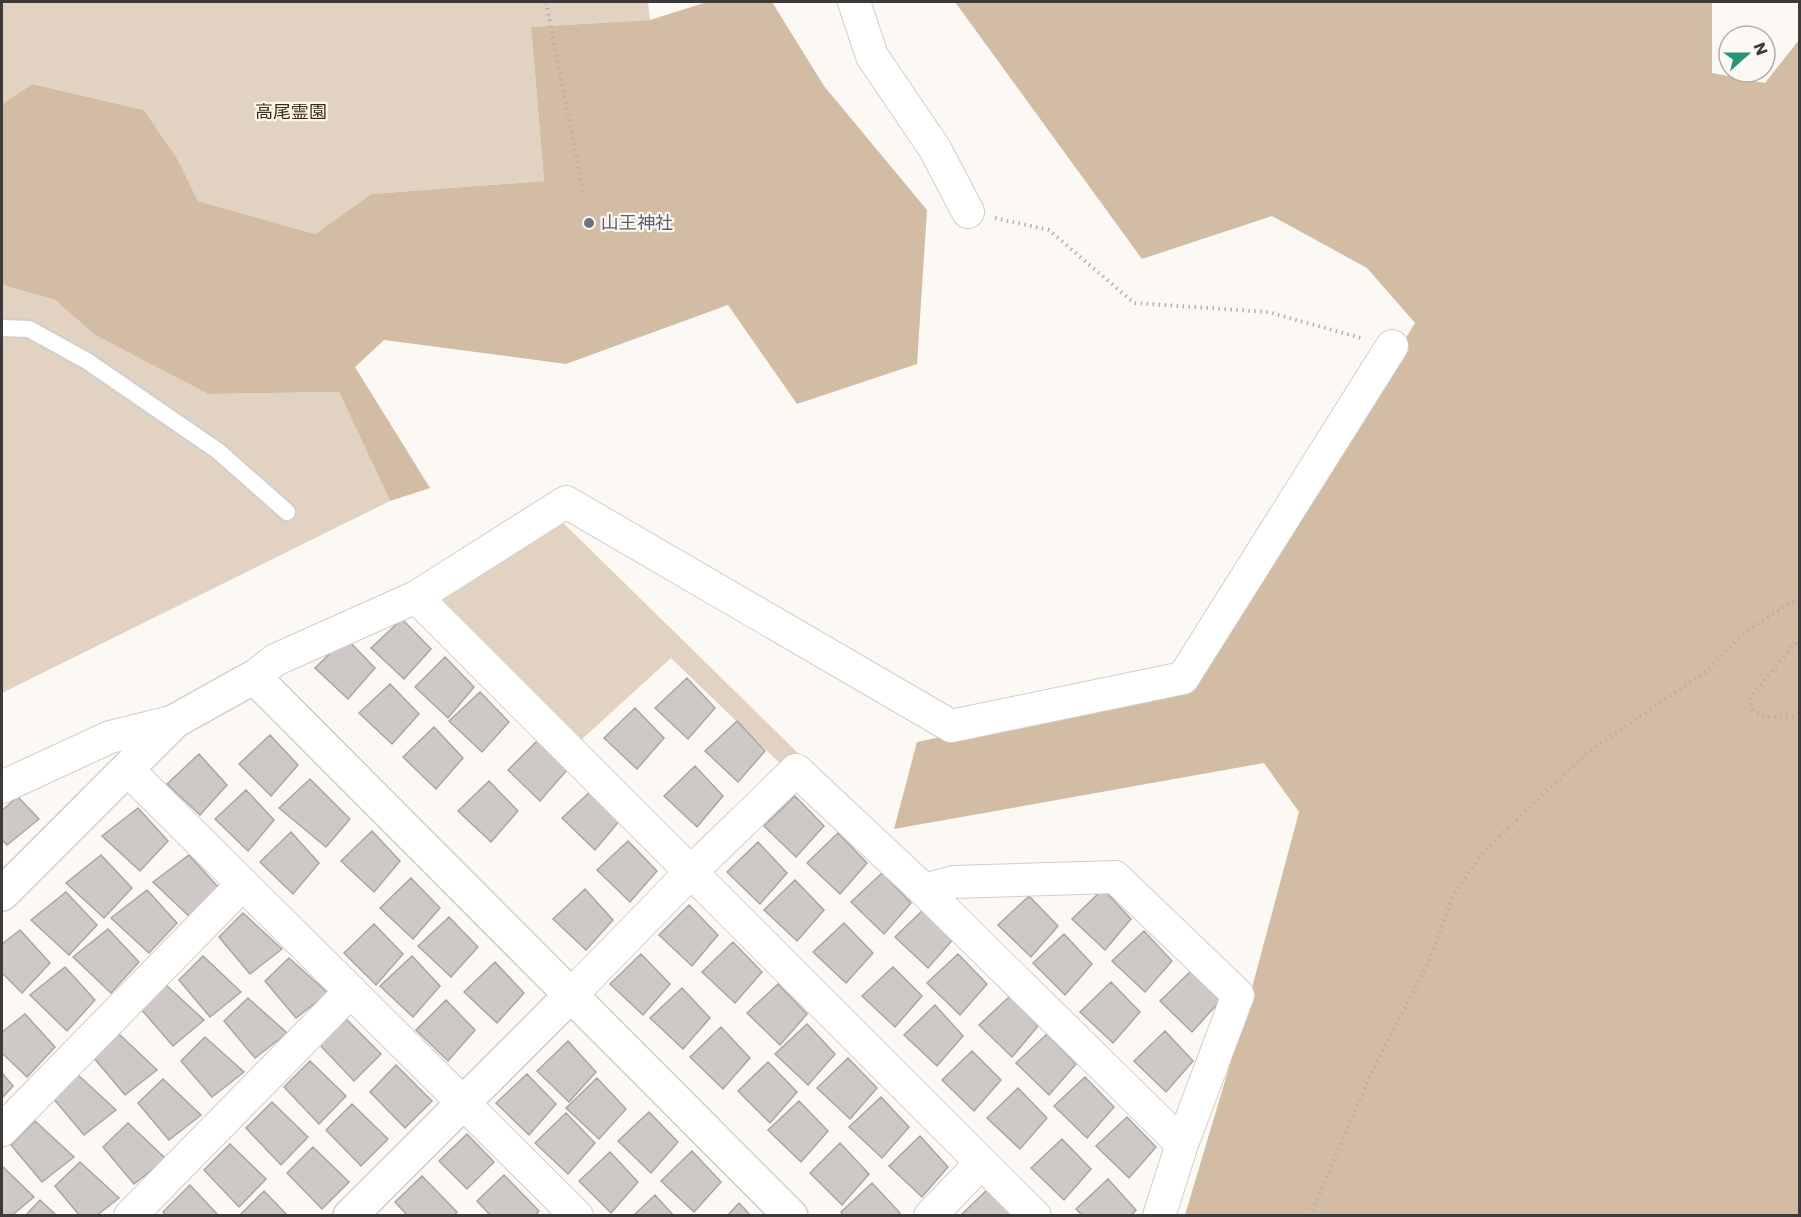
<svg xmlns="http://www.w3.org/2000/svg" width="1801" height="1217" font-family="Poppins,'Noto Sans JP',sans-serif">
	<style>
		.green { fill: #e2d2c1 }
		.forest { fill: #d2bca4 }
		.building { fill: #cec9c7; stroke: #aaa5a3; stroke-width: 1.5 }
		.lines { fill: none; stroke-linecap: round; stroke-linejoin: round }
		.lane-casing { stroke: #d2ceca; stroke-width: 20 }
		.street-casing { stroke: #d2ceca; stroke-width: 34 }
		.secondary-casing { stroke: #d2ceca; stroke-width: 36 }
		.path { stroke: #b3b0ae; stroke-width: 4; stroke-dasharray: 1.5 4.5; stroke-linecap: butt }
		.lane { stroke: #fff; stroke-width: 16 }
		.street { stroke: #fff; stroke-width: 32 }
		.secondary { stroke: #fff; stroke-width: 33 }
		.worship-dot { fill: #6b7280; stroke: #fcf9f5; stroke-width: 2 }
		.labels { text-anchor: middle; stroke-width: 4.5; stroke-linejoin: round; paint-order: stroke }
		.park-label { font-size: 18px; fill: #422a0b; stroke: #fcf9f5 }
		.worship-label { font-size: 18px; fill: #5b616d; stroke: #fcf9f5; text-anchor: start }
	</style>
	<rect width="100%" height="100%" fill="#fcf9f5"/>
	<path class="green" d="M2 2H648L650 20 531 27 544 181 373 194 315 234 198 201 178 160 144 110 34 84 2 104Z
		M2 285 55 300 95 335 208 394 339 392 390 501 2 693Z
		M551 511 806 761 792 775 671 658 569 751 416 597Z"/>
	<path class="forest" d="M707 2H772L824 86 927 210 917 364 797 404 728 305 566 364 384 340 355 367 430 488 390 501 339 392 208 394 95 335 55 300 2 285V104L33 84 144 110 178 160 198 201 315 234 372 194 544 181 531 27 650 20Z
		M955 2H1712V73L1765 83 1799 40V1215H1185L1245 1014 1299 812 1264 763 894 829 917 742 1191 685 1415 323 1367 268 1272 216 1142 259Z"/>
	<path class="building" d="M402 619 431 649 404 679 371 648Z
		M346 638 375 668 348 699 315 668Z
		M445 657 474 687 448 718 415 687Z
		M687 678 715 708 688 739 655 708Z
		M390 684 419 714 392 744 359 713Z
		M480 692 509 722 482 752 449 721Z
		M635 708 664 738 637 769 604 738Z
		M737 721 765 751 738 782 705 751Z
		M434 727 463 758 436 789 403 757Z
		M270 735 298 765 271 796 239 764Z
		M538 740 567 770 540 801 508 770Z
		M199 754 227 785 200 815 167 784Z
		M695 766 723 796 697 827 664 796Z
		M310 779 350 819 326 847 279 808Z
		M489 781 518 811 491 842 458 811Z
		M593 789 621 819 595 850 562 818Z
		M246 790 274 820 248 851 215 819Z
		M795 796 824 826 796 857 764 826Z
		M18 797 39 819 7 845 2 840V810Z
		M138 808 168 841 140 871 102 836Z
		M372 831 400 861 374 892 341 861Z
		M291 832 319 863 293 894 260 862Z
		M838 833 867 863 840 894 807 863Z
		M628 841 657 871 630 902 597 870Z
		M758 842 787 873 760 904 727 872Z
		M101 855 132 888 104 918 66 883Z
		M189 855 219 888 191 918 153 882Z
		M882 873 911 903 884 934 851 902Z
		M411 878 440 908 413 939 380 908Z
		M795 880 824 910 797 941 764 910Z
		M585 889 613 920 586 950 553 919Z
		M1103 889 1131 919 1105 950 1072 919Z
		M147 890 177 923 149 953 111 918Z
		M66 892 97 925 69 955 31 920Z
		M1029 896 1058 926 1031 957 998 925Z
		M689 905 718 935 692 966 659 935Z
		M926 907 955 937 928 968 895 937Z
		M243 913 282 949 250 974 219 937Z
		M449 917 478 947 451 977 418 946Z
		M844 923 873 953 846 983 813 952Z
		M374 924 403 954 376 985 344 953Z
		M108 929 139 962 111 993 73 957Z
		M20 930 50 963 22 993 2 973V944Z
		M1144 931 1172 961 1145 992 1112 961Z
		M1064 934 1092 964 1065 995 1033 963Z
		M733 942 762 972 735 1003 702 972Z
		M641 954 670 984 643 1015 610 984Z
		M958 954 987 984 960 1015 927 983Z
		M203 956 241 992 210 1017 179 980Z
		M412 956 440 986 413 1017 380 986Z
		M289 958 328 993 296 1018 265 981Z
		M495 962 524 993 497 1023 464 992Z
		M65 967 95 1000 67 1031 30 995Z
		M893 967 922 996 895 1027 862 996Z
		M1191 971 1220 1001 1192 1032 1160 1001Z
		M1111 982 1140 1012 1113 1043 1080 1012Z
		M778 984 807 1014 780 1045 747 1013Z
		M166 985 204 1020 173 1046 141 1009Z
		M682 988 710 1018 683 1049 650 1018Z
		M1010 996 1038 1026 1012 1057 979 1025Z
		M248 998 287 1033 255 1058 224 1021Z
		M446 1000 475 1030 448 1061 416 1030Z
		M935 1005 963 1036 937 1066 904 1035Z
		M25 1014 55 1047 27 1077 2 1053V1032Z
		M345 1018 381 1054 354 1081 319 1044Z
		M807 1024 835 1054 808 1085 775 1054Z
		M721 1027 750 1058 723 1089 690 1057Z
		M1165 1031 1193 1061 1166 1092 1134 1061Z
		M119 1034 157 1070 125 1095 94 1058Z
		M1047 1034 1076 1064 1049 1095 1016 1063Z
		M205 1037 244 1072 212 1097 181 1061Z
		M568 1041 596 1072 569 1102 537 1071Z
		M972 1051 1001 1080 974 1111 942 1080Z
		M848 1058 877 1088 850 1119 817 1088Z
		M310 1061 346 1096 319 1124 284 1087Z
		M768 1062 797 1092 770 1123 738 1091Z
		M396 1065 432 1101 405 1128 370 1092Z
		M2 1073 13 1086 2 1098Z
		M77 1074 116 1110 84 1135 53 1098Z
		M527 1074 556 1104 529 1135 496 1103Z
		M1085 1077 1114 1107 1087 1138 1054 1106Z
		M597 1078 626 1109 599 1139 566 1108Z
		M163 1079 201 1115 169 1140 138 1103Z
		M1018 1088 1047 1118 1020 1149 987 1118Z
		M881 1097 909 1127 882 1158 849 1127Z
		M799 1101 828 1131 801 1162 768 1130Z
		M272 1102 308 1137 281 1165 246 1128Z
		M352 1104 388 1139 361 1166 326 1130Z
		M649 1112 678 1142 651 1173 618 1141Z
		M566 1113 595 1143 568 1174 535 1143Z
		M1127 1117 1156 1147 1129 1178 1096 1146Z
		M35 1121 74 1157 42 1182 11 1145Z
		M128 1123 166 1159 134 1184 103 1147Z
		M467 1134 494 1162 467 1189 439 1161Z
		M920 1136 948 1167 922 1197 889 1166Z
		M1062 1139 1091 1169 1064 1200 1031 1168Z
		M840 1143 869 1174 842 1205 810 1173Z
		M230 1144 266 1179 239 1207 204 1170Z
		M313 1147 349 1182 322 1209 287 1173Z
		M692 1151 721 1182 694 1212 661 1181Z
		M610 1152 638 1182 611 1213 579 1181Z
		M80 1162 119 1198 96 1216H80L55 1186Z
		M2 1166 34 1197 11 1216H2Z
		M504 1175 539 1211 535 1216H491L477 1201Z
		M422 1176 457 1212 454 1216H408L395 1202Z
		M1108 1179 1136 1210 1131 1216H1083L1076 1209Z
		M872 1183 900 1213 898 1216H844L841 1212Z
		M190 1185 219 1216H167L163 1212Z
		M989 1188 1015 1216H960Z
		M264 1191 288 1216H239Z
		M655 1195 674 1216H633Z
		M40 1200 57 1216H25Z
		M739 1203 751 1216H727Z"/>
	<g class="lines">
		<g class="lane-casing">
			<path id="lane" d="M2 328 29 329 87 361 218 451 287 512"/>
		</g>
		<g class="street-casing">
			<path id="street" d="M854 2 872 56 935 149 968 212
				M416 597 1035 1216
				M254 677 275 660 416 597 566 502 951 726 1183 678 1392 346
				M127 769 577 1216
				M2 787 110 737 175 721
				M924 890 954 882 1115 877 1238 995 1182 1144 1159 1216
				M571 995 691 872 796 770 924 890 1182 1144
				M2 1130 243 884
				M130 1216 351 991
				M930 1216 981 1163"/>
		</g>
		<g class="secondary-casing">
			<path id="secondary" d="M2 894 175 721 254 677 791 1216
				M350 1216 571 995"/>
		</g>
		<path class="path" d="M546 2 584 196
			M995 218 1049 230 1134 303 1268 312 1361 338
			M1800 638 1750 697 1753 711 1767 717H1800
			M1310 1216 1370 1076 1429 961 1453 896 1485 850 1588 752 1708 670 1746 631 1800 597"/>
		<use href="#lane" class="lane"/>
		<use href="#street" class="street"/>
		<use href="#secondary" class="secondary"/>
	</g>
	<circle class="worship-dot" cx="589" cy="223" r="6"/>
	<g class="labels">
		<g class="park-label">
			<text x="291" y="118">高尾霊園</text>
		</g>
		<g class="worship-label">
			<text x="601" y="229">山王神社</text>
		</g>
	</g>
	<rect width="1801" height="1217" fill="none" stroke="#3d3b3a" stroke-width="6"/>
	<g transform="translate(1747 54) rotate(69)"><circle r="28" fill="#fcf9f5" stroke="#b0adaa" stroke-width="1.5"/>
	<path d="M0-4.5L10 22L0 15L-10 22Z" fill="#269475"/>
	<text y="-9" font-size="16" font-weight="bold" text-anchor="middle" fill="#3d3b3a">N</text>
	</g>
</svg>
